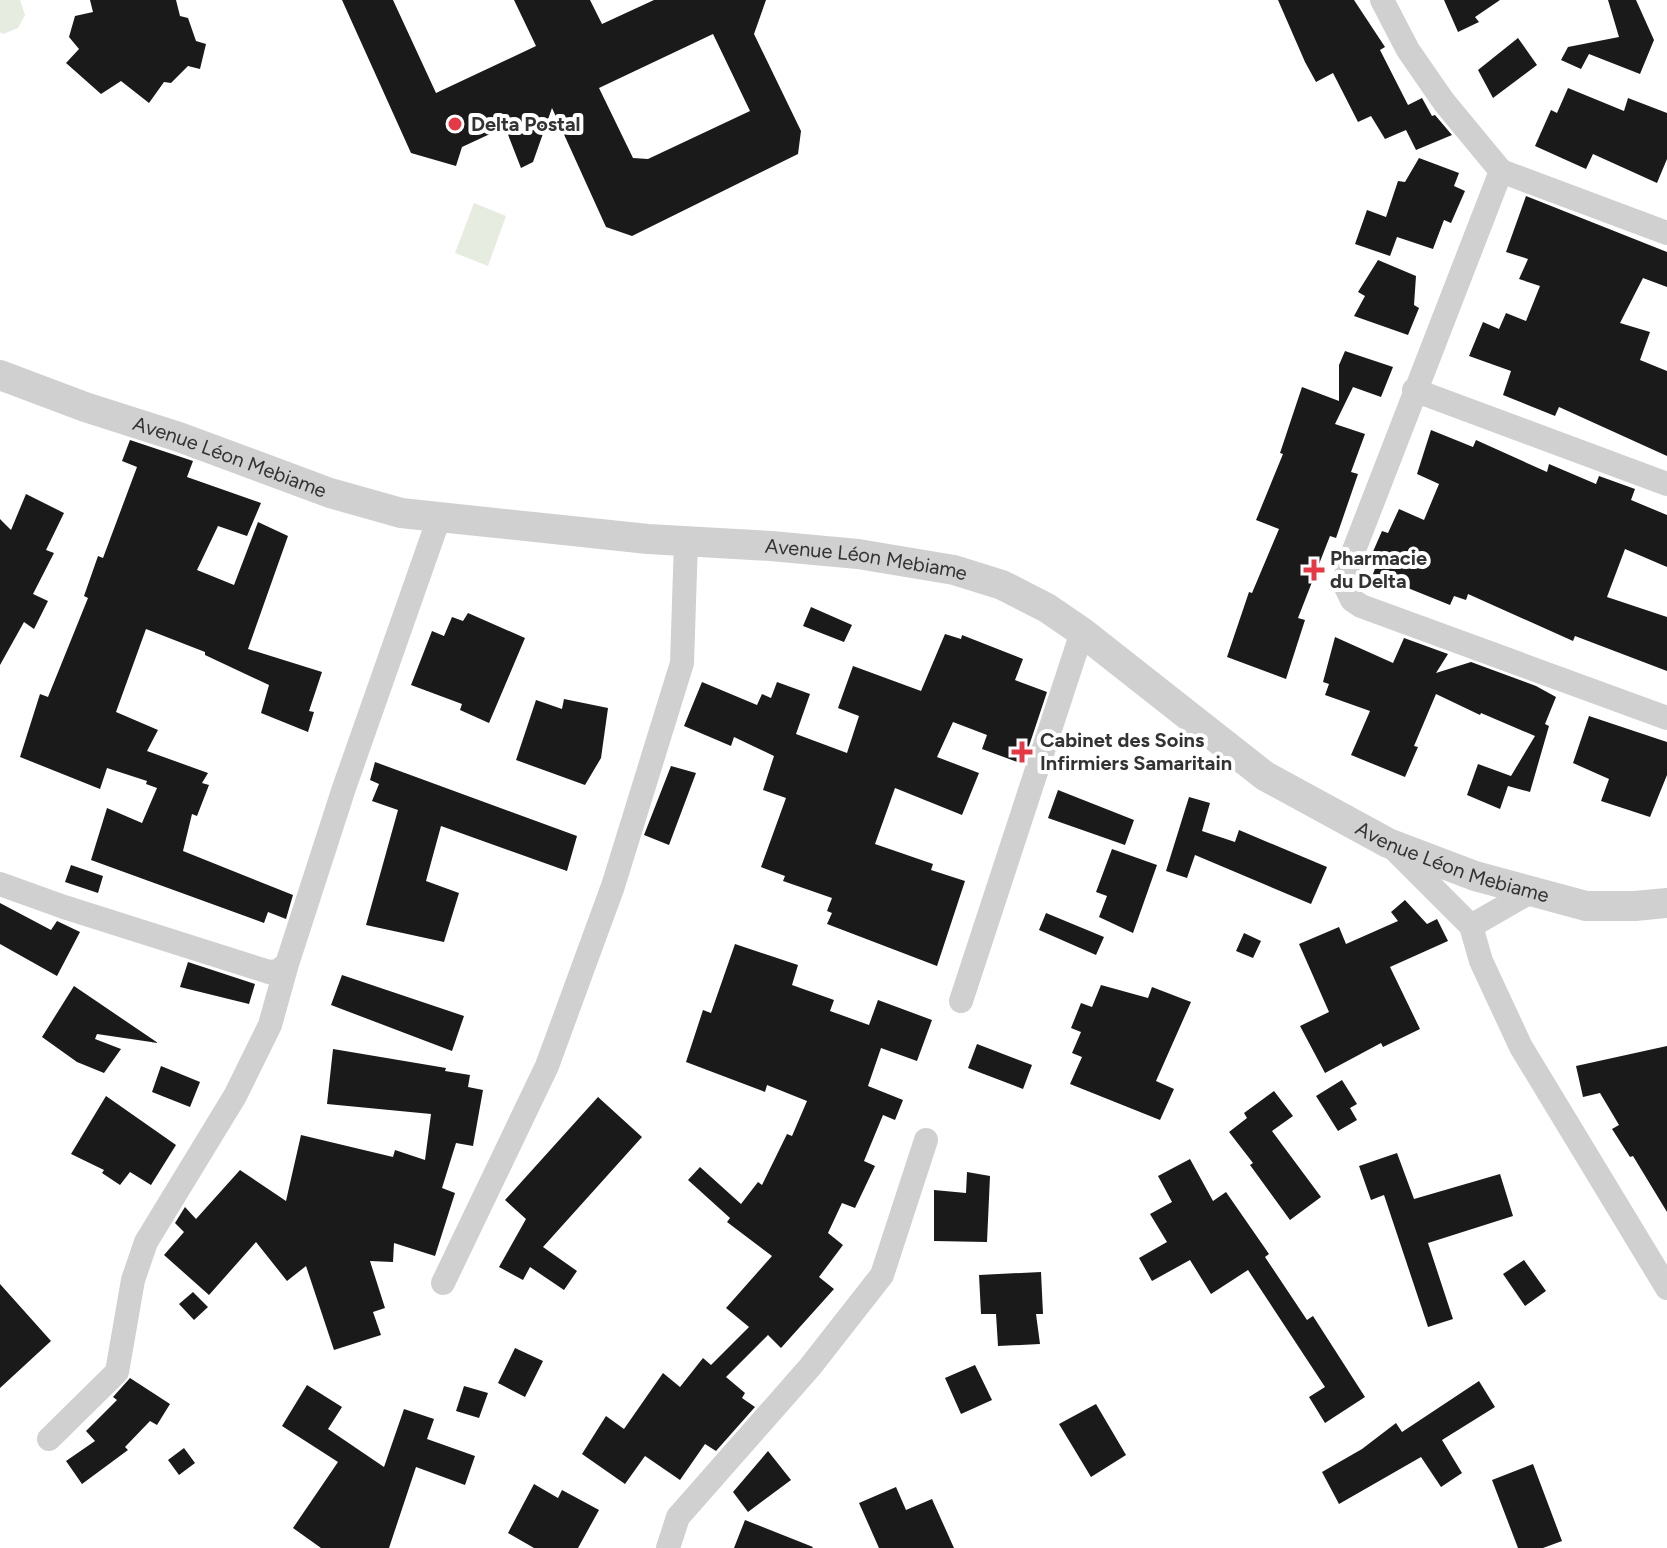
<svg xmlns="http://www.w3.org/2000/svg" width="1667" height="1548" font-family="Figtree,sans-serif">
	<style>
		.green { fill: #e6ecdf }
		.building { fill: #1a1a1a; fill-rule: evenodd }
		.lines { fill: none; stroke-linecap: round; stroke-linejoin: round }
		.minor { stroke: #d0d0d0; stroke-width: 24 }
		.tertiary { stroke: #d0d0d0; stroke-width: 30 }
		.poi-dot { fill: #e63946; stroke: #fff; stroke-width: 3 }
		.labels { text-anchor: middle; stroke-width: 8; stroke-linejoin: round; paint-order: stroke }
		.poi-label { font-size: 20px; font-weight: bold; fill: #333; stroke: #fff; text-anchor: start }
		.street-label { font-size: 20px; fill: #333; stroke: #fff }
	</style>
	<rect width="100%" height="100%" fill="#fff"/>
	<path class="green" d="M0 0H20L25 15 18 28 3 34 0 32Z
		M474 203 506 216 488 266 455 253Z"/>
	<path class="building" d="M90 0H176L180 16 188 18 196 41 206 44 200 69 188 66 171 83 164 82 149 103 121 81 101 94 66 63 79 49 69 37 75 16 93 12Z
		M342 0H393L436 93 536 46 514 0H590L602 24 654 0H766L754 34 801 131 798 154 632 236 606 227 552 108 533 162 521 168 505 127 462 147 456 166 411 153ZM713 34 750 111 648 159 633 158 599 88Z
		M1278 0H1354L1385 47 1380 50 1408 105 1422 98 1432 116 1435 115 1452 135 1416 150 1406 130 1385 139 1371 116 1358 122 1333 73 1316 82 1305 62Z
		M1444 0H1500L1475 17 1479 22 1458 32Z
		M1608 0H1636L1654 40 1640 74 1589 54 1581 69 1561 60 1568 47 1619 37Z
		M1518 38 1537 65 1493 98 1478 70Z
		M1568 88 1624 111 1628 98 1667 113V159L1657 183 1593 154 1586 169 1535 146 1551 110 1557 113Z
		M1419 158 1459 173 1454 186 1465 191 1451 223 1444 220 1433 249 1397 237 1390 256 1355 244 1367 210 1386 217 1398 181 1405 182Z
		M1526 196 1667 252V287L1643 278 1620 323 1650 332 1640 360 1667 371V456L1559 407 1555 416 1503 395 1511 371 1469 356 1483 322 1499 329 1506 313 1526 321 1540 286 1519 279 1528 259 1506 252Z
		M1378 260 1416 276 1414 305 1419 308 1408 335 1354 316 1365 296 1358 292Z
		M1345 351 1393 367 1381 397 1353 387 1335 424 1365 434 1351 472 1358 474 1336 538 1330 536 1298 618 1305 620 1286 679 1227 657 1249 592 1252 593 1279 529 1256 520 1283 454 1280 453 1302 387 1339 401V365Z
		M1431 430 1473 447 1476 440 1547 472 1549 464 1596 484 1599 476 1635 489 1631 500 1667 515V567L1625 549 1607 597 1667 617V671L1575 636 1573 641 1468 594 1466 600 1454 596 1450 605 1373 574 1376 566 1368 563 1382 531 1388 533 1399 509 1424 520 1439 484 1417 474Z
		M130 440 193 461 187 477 261 503 247 536 218 526 197 570 234 585 258 522 288 536 248 649 322 672 309 711 314 712 308 732 261 713 269 685 205 655V652L146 629 116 712 158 730 147 751 208 773 202 783 209 785 197 816 192 814 183 851 293 895 286 919 268 912 264 923 91 860 107 808 142 823 157 788 146 784 147 781 107 768 100 789 20 757 40 694 48 697 88 598 84 596 98 556 103 558 137 467 122 461Z
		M26 494 64 513 46 550 54 553 33 594 48 601 34 629 24 622 0 665V519L11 530Z
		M811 607 852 625 844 642 803 626Z
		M468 613 525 638 489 723 460 710 462 704 411 685 432 631 444 636 452 617 463 621Z
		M945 634 961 639 962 635 1023 659 1015 680 1047 692 1023 764 982 749 987 735 953 722 937 757 979 773 962 815 895 788 875 844 933 864 931 870 965 881 937 966 827 924 832 913 827 911 832 898 783 881 785 876 761 867 786 798 763 790 774 756 734 737 731 746 684 726 702 682 757 705 762 694 771 698 777 682 810 694 796 734 847 753 859 716 838 708 853 666 921 691Z
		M1335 637 1393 663 1404 638 1448 654 1436 673 1471 662 1536 686 1556 697 1545 724 1549 726 1530 792 1508 786 1500 809 1467 795 1478 764 1511 776 1535 736 1481 713 1480 715 1436 694 1414 746 1418 747 1405 777 1351 755 1370 711 1325 695 1329 684 1323 682Z
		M564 699 608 708 601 758 585 785 516 760 536 700 562 709Z
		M1589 716 1667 742V775L1650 817 1601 801 1609 779 1573 763Z
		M375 762 577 836 567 871 441 826 426 881 459 893 444 942 366 925 398 810 372 801 379 784 370 780Z
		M671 766 696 773 669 845 644 835Z
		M1058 790 1134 820 1125 845 1048 818Z
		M1189 797 1210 803 1202 831 1235 842 1239 830 1327 867 1311 904 1195 855 1187 878 1166 871Z
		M1112 849 1157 865 1133 933 1099 917 1107 896 1096 892Z
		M71 865 103 876 98 893 65 882Z
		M1405 900 1427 924 1437 919 1448 941 1390 967 1420 1029 1383 1047 1381 1043 1325 1073 1300 1026 1329 1012 1299 944 1339 927 1346 944 1398 921 1391 912Z
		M0 903 51 930 57 921 80 932 57 976 0 944Z
		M1046 913 1104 937 1096 955 1039 930Z
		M1244 933 1261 941 1253 958 1236 951Z
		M735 944 798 965 792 985 834 1000 830 1011 869 1025 878 1000 932 1020 917 1061 881 1048 868 1086 903 1100 895 1120 883 1115 864 1161 875 1166 855 1208 842 1203 828 1233 843 1245 819 1277 834 1289 781 1348 768 1335 726 1377 745 1393 742 1398 755 1407 716 1451 705 1444 680 1480 645 1456 625 1484 582 1454 606 1416 624 1429 663 1373 680 1387 703 1358 711 1365 749 1327 726 1308 772 1256 727 1222 730 1218 688 1180 700 1167 741 1204 758 1182 762 1185 787 1134 792 1136 807 1101 767 1085 765 1092 686 1062 703 1010 711 1013Z
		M188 962 255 984 249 1004 180 987Z
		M342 975 464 1016 452 1051 331 1005Z
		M1101 985 1148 998 1152 987 1191 1002 1156 1081 1174 1089 1160 1120 1070 1084 1082 1057 1072 1053 1081 1032 1071 1028 1081 1003 1092 1007Z
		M74 986 158 1043 97 1034 95 1039 121 1049 104 1073 77 1062 42 1037Z
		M977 1044 1032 1065 1023 1089 968 1068Z
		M1667 1046V1212L1633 1156 1630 1157 1612 1129 1619 1125 1600 1093 1583 1097 1576 1066Z
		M333 1049 446 1068 445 1071 470 1075 468 1087 483 1090 473 1146 456 1143 442 1188 455 1193 435 1256 394 1243 393 1262 370 1261 385 1308 373 1312 381 1335 334 1350 306 1266 287 1281 256 1242 209 1295 164 1255 184 1232 175 1223 185 1207 196 1219 240 1170 286 1201 301 1135 393 1157 395 1150 425 1160 431 1114 327 1104Z
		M161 1066 200 1082 190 1107 152 1092Z
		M1342 1080 1357 1104 1350 1108 1357 1120 1338 1131 1316 1096Z
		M1274 1091 1293 1116 1272 1131 1321 1197 1290 1220 1250 1165 1253 1163 1229 1132 1247 1118 1244 1113Z
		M106 1096 176 1145 151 1185 130 1172 120 1185 102 1173 104 1170 71 1154Z
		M598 1097 642 1137 543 1247 577 1271 564 1290 530 1267 523 1280 499 1267 526 1219 505 1200Z
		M1397 1153 1414 1199 1500 1174 1513 1216 1428 1243 1453 1319 1428 1327 1384 1195 1371 1200 1359 1166Z
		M1190 1159 1213 1201 1226 1192 1269 1254 1265 1257 1307 1320 1313 1316 1365 1397 1325 1423 1309 1397 1325 1387 1248 1270 1211 1294 1190 1260 1152 1281 1139 1258 1167 1242 1150 1214 1172 1202 1158 1176Z
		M967 1172 990 1176 987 1242 934 1241V1190L966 1193Z
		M1524 1260 1546 1291 1525 1306 1503 1274Z
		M1041 1272 1043 1314H1036L1040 1344 998 1346 996 1314H981L979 1275Z
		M0 1284 51 1341 0 1388Z
		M193 1292 208 1307 194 1320 179 1304Z
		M515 1348 543 1361 525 1397 498 1383Z
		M975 1365 992 1400 961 1414 945 1378Z
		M130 1378 170 1404 157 1425 150 1421 125 1447 128 1450 82 1484 66 1461 95 1441 86 1431 117 1400 113 1397Z
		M1479 1381 1495 1407 1442 1440 1462 1473 1441 1487 1421 1457 1339 1504 1322 1472 1362 1449 1396 1423 1402 1432Z
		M307 1385 342 1407 328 1429 384 1467 404 1409 434 1419 427 1439 475 1456 465 1485 416 1467 389 1548H321L293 1528 338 1462 282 1426Z
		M464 1386 488 1393 479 1418 456 1411Z
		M1096 1404 1126 1455 1091 1477 1059 1424Z
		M184 1448 195 1463 179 1475 168 1460Z
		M768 1451 791 1480 748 1512 733 1492Z
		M1533 1464 1562 1541 1543 1548H1518L1492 1480Z
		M534 1484 558 1498 562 1490 599 1510 578 1548H534L508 1533Z
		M896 1487 906 1510 932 1499 954 1548H879L859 1503Z
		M745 1520 813 1547 812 1548H734Z"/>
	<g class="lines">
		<path class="minor" d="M1382 0 1408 50 1444 102 1501 171 1667 233
			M1501 171 1349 563 1344 583 1352 600 1361 606 1667 718
			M1414 390 1667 484
			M1391 846 1471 926 1481 961 1521 1047 1667 1288
			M0 884 64 907 269 972 278 971 287 964
			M1471 926 1532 891
			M961 1001 1082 632
			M443 1283 547 1066 613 886 682 663 686 541
			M49 1439 117 1372 133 1280 146 1242 235 1096 270 1025 287 964 344 788 439 518
			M668 1548 678 1517 810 1367 882 1275 926 1140"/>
		<path class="tertiary" id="s1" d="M0 375 85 407 179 437 330 493 401 513 648 539 771 546 858 554 954 570 1002 585 1047 608 1082 632 1265 776 1388 843 1475 876 1586 906H1635L1667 903"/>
	</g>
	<g class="poi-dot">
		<circle cx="455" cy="124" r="8"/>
		<path d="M1310 558h8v8h8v8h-8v8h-8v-8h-8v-8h8z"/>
		<path d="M1018 740h8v8h8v8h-8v8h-8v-8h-8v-8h8z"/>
	</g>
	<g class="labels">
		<g class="poi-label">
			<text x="471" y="131">Delta Postal</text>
			<text x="1330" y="565">Pharmacie<tspan x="1330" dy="23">du Delta</tspan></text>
			<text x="1040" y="747">Cabinet des Soins<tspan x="1040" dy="23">Infirmiers Samaritain</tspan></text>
		</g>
		<g class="street-label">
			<text dy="7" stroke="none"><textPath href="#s1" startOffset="244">Avenue Léon Mebiame</textPath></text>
			<text dy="7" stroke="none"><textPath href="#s1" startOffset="892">Avenue Léon Mebiame</textPath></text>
			<text dy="7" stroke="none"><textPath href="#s1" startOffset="1564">Avenue Léon Mebiame</textPath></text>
		</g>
	</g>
</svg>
